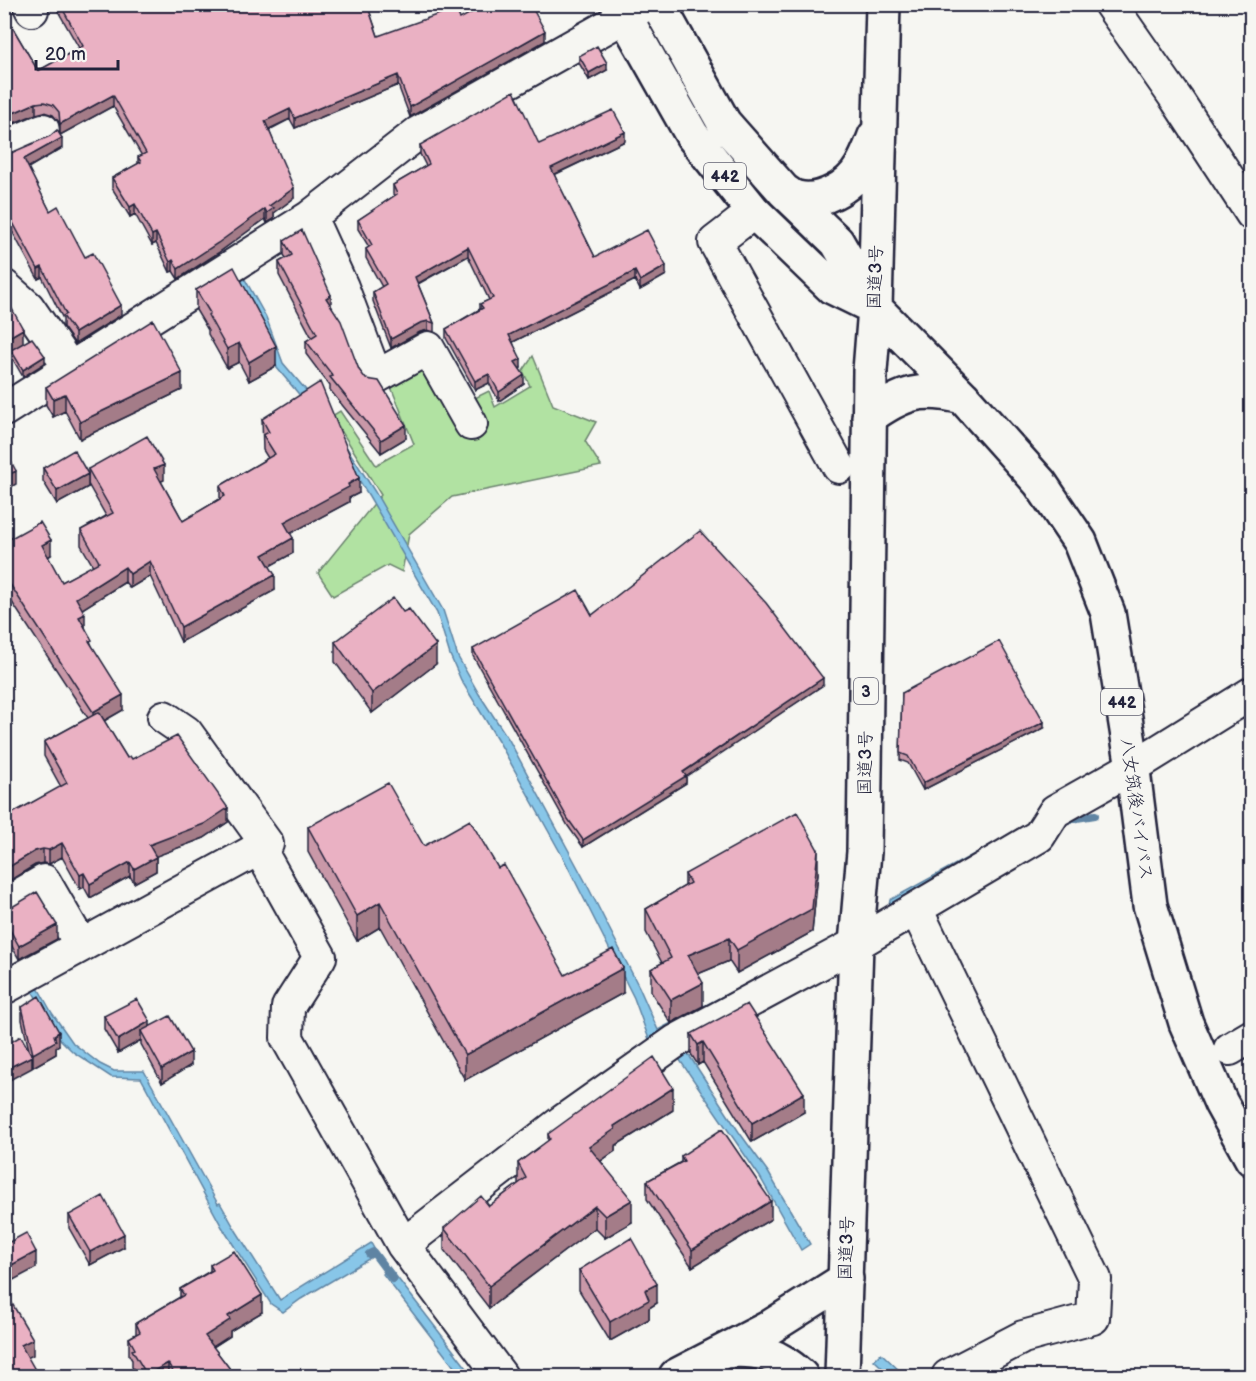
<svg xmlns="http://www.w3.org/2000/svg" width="1256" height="1381" font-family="'Balsamiq Sans','Klee One',sans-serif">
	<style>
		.green { fill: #b1e2a2; stroke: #6a826e; stroke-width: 1.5 }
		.water { fill: #88c6e8; stroke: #5f84a3; stroke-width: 1.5 }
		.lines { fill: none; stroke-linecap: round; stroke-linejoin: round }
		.stream { stroke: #5f84a3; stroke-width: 8 }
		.street-casing { stroke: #22223b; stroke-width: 36 }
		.secondary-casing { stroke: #22223b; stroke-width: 38 }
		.highway-casing { stroke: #22223b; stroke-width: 38 }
		.street { stroke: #f6f6f2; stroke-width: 32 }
		.secondary { stroke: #f6f6f2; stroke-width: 33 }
		.highway { stroke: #f6f6f2; stroke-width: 33 }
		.wall { fill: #c998a8; stroke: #22223b; stroke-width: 1.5 }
		.shaded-wall { fill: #a47c88; stroke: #22223b; stroke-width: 1.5 }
		.building { fill: #eab1c3; stroke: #22223b; stroke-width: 1.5 }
		.labels { text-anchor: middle; stroke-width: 4.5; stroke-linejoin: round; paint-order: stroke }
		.shield { fill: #f6f6f2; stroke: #626272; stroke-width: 1.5 }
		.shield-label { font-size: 16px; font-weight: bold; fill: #22223b }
		.street-label { font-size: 18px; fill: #22223b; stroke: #f6f6f2 }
	</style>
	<rect width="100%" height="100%" fill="#f6f6f2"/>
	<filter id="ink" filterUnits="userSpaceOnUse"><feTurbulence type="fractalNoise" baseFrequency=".0167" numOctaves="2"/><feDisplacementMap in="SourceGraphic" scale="12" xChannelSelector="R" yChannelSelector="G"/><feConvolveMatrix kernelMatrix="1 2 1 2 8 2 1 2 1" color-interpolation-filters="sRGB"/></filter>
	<g filter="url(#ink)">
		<path class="green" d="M438 347 475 398 489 391 495 407 530 386 523 371 533 356 553 405 596 422 585 441 601 466 452 497 409 534 402 572 388 565 333 596 318 573 381 495 332 416 340 411 376 465 414 444 389 382Z"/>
		<path class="water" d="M242 274 266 317 283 363 322 409 375 492 443 610 458 657 479 694 509 740 585 881 639 987 658 1030 817 947 650 1042 634 998 565 861 499 742 461 680 450 655 437 613 369 496 324 424 277 368 259 320 236 278Z
			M1020 829 1022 832 889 906 890 900Z
			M37 986 52 1013 73 1043 100 1064 114 1071H144L218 1204 220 1203 235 1229 280 1300 371 1243 377 1254 301 1299 283 1312 271 1304 222 1227 141 1078 111 1077 73 1052 61 1040 31 989Z
			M685 1049 739 1132 768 1172 810 1244 801 1250 760 1177 677 1056Z
			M389 1267 473 1376H461L383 1274Z
			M881 1353 902 1373 905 1376H891L874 1360Z"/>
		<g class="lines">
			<path class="stream" d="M1065 820 1095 815
				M369 1254 373 1252 393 1279"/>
			<g class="street-casing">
				<path id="street" d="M29 4 32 10
					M1110 4 1177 100 1252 214
					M4 147 43 130
					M754 212 715 242 839 467
					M310 217 342 287 376 377 428 348 471 424
					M4 286 28 307 70 368
					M4 410 310 217 418 133 647 4
					M259 848 320 957 288 1007 287 1038 403 1245 501 1376
					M4 904 44 881 81 945
					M916 909 1095 1279 1093 1318 1023 1337 948 1376
					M4 988 267 844 186 732 164 717
					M1230 1049 1252 1036
					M403 1245 563 1121 676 1041 856 944 1039 836 1055 811 1133 767 1252 693"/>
			</g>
			<g class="secondary-casing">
				<path id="secondary" d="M725 1351C758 1348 777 1354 801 1376
					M676 1376 767 1329 846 1279"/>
			</g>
			<g class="highway-casing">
				<path id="highway" d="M618 4 692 135 754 212 832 287 875 308
					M658 4 724 123 784 191 837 242 875 308 963 397 1040 483 1080 542 1108 613 1131 755 1150 905 1186 1023 1221 1103 1252 1159
					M784 191C788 193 792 197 797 198 820 204 850 187 861 167 867 157 871 146 875 136
					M869 417C904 392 921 387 963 397
					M842 1376 856 944 864 852 870 371 875 308 883 4"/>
			</g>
			<use href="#street" class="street"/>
			<use href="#secondary" class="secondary"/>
			<use href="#highway" class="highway"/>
		</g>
		<path class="wall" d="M58 4H367L378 36 460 19 545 41 410 117 398 85 295 128 290 119 269 130 294 198 274 213V219L267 223 265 219 218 253 178 279 173 271 170 272 156 243 152 245 135 214 130 217 112 188V178L138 164V157L142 156 113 106 60 135 59 122 53 115 44 112 36 114 4 127V13L38 71 79 48 58 11Z
			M579 56 607 70 589 80 579 63Z
			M625 141 554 175 595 257 666 275 640 290 635 280 513 342 521 368 520 369 524 384 499 401 489 383 475 390 446 338V329L480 309V304L489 300 468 256 418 284 434 323V332L428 330 420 332 391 348 373 301V292L382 287 366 258V249L369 247 358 229V220L394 196 393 194V185L426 166 420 154V145L539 144Z
			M62 148 28 168 50 211 85 257 121 315 75 344 63 327V319L42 277 38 279 12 231 7 233 4 228V154Z
			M284 241 331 306 359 370 406 438 381 453 330 390V386L306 354V341L312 338 279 275V262L286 258 284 255Z
			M196 290 276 366 249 381 239 362 227 368 208 334V330L196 310Z
			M4 304 23 343 45 363 23 377 11 356V351L4 355Z
			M46 387 182 390 80 439 65 411 53 417 46 405Z
			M262 419 359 493 349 498V502L290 533 293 553 269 566 275 590 181 642 150 576 130 588 125 582 82 609 85 627 92 646 123 710 104 721 127 758 132 759 228 822 204 838 156 856V871L134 883 130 876 90 898 84 887 80 889 62 857 49 864 43 863 35 865 4 884V818L61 787 44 756V742L88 718 4 590V542L51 555 48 557 62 582 93 566 81 545V530L106 516 88 484V469L164 480 161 481 183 521 220 499V486L268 458 263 450Z
			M43 468 88 487 57 504 43 481Z
			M592 615 823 685 686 776V783L583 847 568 826 473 656V649Z
			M335 642 436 664 372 713 335 662Z
			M902 693 1044 728 923 790 908 763 900 760Z
			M308 827 424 846 498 868 565 975 623 993 465 1080 380 927 357 941 308 852Z
			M818 873 812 932 737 973 729 961 698 974 703 1006 671 1023 651 992V969L662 963 646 932V909L685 886V874Z
			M4 909 57 939 19 959 4 932Z
			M22 1007 59 1045 56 1047V1054L33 1067 32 1062V1068L29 1050 22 1020Z
			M104 1016 150 1026 191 1065 162 1083 141 1044V1040L118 1053 104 1029Z
			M691 1034 804 1112 752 1142 703 1062 698 1065 691 1054Z
			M673 1110 615 1146V1151L601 1161 632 1222 605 1238 595 1228 489 1308 444 1250V1228L489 1206 518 1184V1163L548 1141V1134Z
			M681 1156 771 1219 692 1267 647 1199V1181L681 1162Z
			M69 1215 124 1247 90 1265 69 1228Z
			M210 1265 262 1312 230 1331V1336L213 1347 236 1377H138L132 1367V1360L129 1355V1338L136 1334V1323L180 1297V1289L210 1271Z
			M579 1270 657 1303 649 1308V1319L610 1341 579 1290Z"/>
		<path class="shaded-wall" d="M545 31V41L410 117V107Z
			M607 63V70L589 80V73Z
			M398 75V85L295 128V118Z
			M113 95V106L60 135V124Z
			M36 103V114L4 127V117Z
			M290 109V119L265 131V121Z
			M625 132V141L551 176V168Z
			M62 138V148L24 170V159Z
			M294 188V198L274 213V219L267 223V213L269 206Z
			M135 204V214L130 217V207Z
			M265 209V219L218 253 178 279V269Z
			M12 221V231L7 233V223Z
			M156 233V243L152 245V235Z
			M468 247V256L415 285V277Z
			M173 260V271L170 272V262Z
			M666 266V275L640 290V281Z
			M42 267V277L38 279V269Z
			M635 271V280L509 344V335Z
			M331 295V309L326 298Z
			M121 305V315L75 344V333Z
			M428 321V330L420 332 391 348V339L420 323Z
			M23 329V344L4 355V340Z
			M239 343V362L227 368V349Z
			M276 346V366L249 381V362Z
			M45 356V363L23 377V370Z
			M521 359V368L515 371V362Z
			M182 373V390L80 439V422Z
			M489 374V383L475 390V381Z
			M524 375V384L499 401V392Z
			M65 394V411L53 417V399Z
			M406 425V438L381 453V440Z
			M164 465V480L154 484V469Z
			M16 471V484L4 491V477Z
			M88 474V487L57 504V491Z
			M359 478V493L349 498V502L284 537V522Z
			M293 538V553L263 570V555Z
			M51 540V555L42 560V545Z
			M150 561V576L130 588V574Z
			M125 567V582L76 613V598Z
			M275 575V590L181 642V627Z
			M85 614V629L79 617Z
			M436 645V664L372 713V693Z
			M823 678V685L686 777V783L583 847V840Z
			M123 695V710L93 727V712Z
			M1044 722V728L923 790V783Z
			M228 808V822L204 838 149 859V845Z
			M62 843V857L49 864V850Z
			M43 849V863L35 865 4 884V870L35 851Z
			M818 850V873L812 932 737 973V950Z
			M156 857V871L134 883V869Z
			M130 862V876L90 898V884Z
			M84 873V887L80 889V875Z
			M380 902V927L357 941V916Z
			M57 925V939L19 959V946Z
			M729 938V961L688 978V955Z
			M623 968V993L465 1080V1055Z
			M703 983V1006L671 1023V1000Z
			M150 1021V1035L141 1031V1040L118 1053V1040Z
			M59 1032V1045L56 1047V1054L33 1067V1054Z
			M703 1042V1062L698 1065V1045Z
			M191 1052V1065L162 1083V1069Z
			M32 1056V1068L4 1083V1070Z
			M673 1088V1110L615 1146V1151L589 1169V1147L614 1126Z
			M804 1093V1112L752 1142V1123Z
			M632 1200V1222L605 1238V1216Z
			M771 1201V1219L692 1267V1250Z
			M595 1206V1228L489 1308V1286Z
			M124 1234V1247L90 1265V1252Z
			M36 1252V1268L4 1285V1269Z
			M657 1284V1303L649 1308V1319L610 1341V1322L645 1290Z
			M262 1295V1312L230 1331V1336L205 1352V1336L228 1316Z
			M33 1339V1355L21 1361V1345Z
			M168 1363V1377H147V1375Z"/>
		<path class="building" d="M60 4H367L378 36 456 8 460 19 487 4H530L545 31 410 107 398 75 295 118 290 109 265 121 294 188 269 206 274 208 267 213 265 209 218 243 178 269 173 260 170 262 156 233 152 235 135 204 130 207 112 178 141 162 138 157 146 153 113 95 60 124 59 112 53 105 44 102 36 103 4 117V13L38 71 83 46Z
			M597 46 607 63 589 73 579 56Z
			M514 91 539 144 613 110 625 132 551 168 595 257 647 230 666 266 640 281 635 271 509 335 521 359 515 362 524 375 499 392 489 374 475 381 446 329 483 308 480 304 493 298 468 247 415 277 434 323 428 321 420 323 391 339 373 292 386 284 366 249 372 245 358 220 397 194 393 185 429 164 420 145Z
			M57 130 62 138 24 159 50 211 58 206 85 257 93 253 121 305 75 333 63 316 66 314 42 267 38 269 12 221 7 223 4 218V154L11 153 50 136Z
			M302 230 331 295 326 298 341 321 359 370 366 379 379 381 406 425 381 440 330 377 333 376 306 341 317 334 279 262 292 255 284 241Z
			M234 267 276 346 249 362 239 343 227 349 208 315 210 313 196 290Z
			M4 304 8 309 11 307 23 329 4 340Z
			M153 320 182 373 80 422 65 394 53 399 46 387Z
			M32 338 45 356 23 370 11 350Z
			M320 382 359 478 348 484 349 487 284 522 293 538 263 555 275 575 181 627 150 561 130 574 125 567 76 598 85 614 79 617 92 640 89 641 123 695 93 712 4 575V542L40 522 51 540 42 545 62 582 99 562 81 530 113 513 88 469 147 436 164 465 154 469 183 521 225 496 220 486 275 454 263 435 269 432 262 419Z
			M4 448 16 471 4 477Z
			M74 450 88 474 57 491 43 468Z
			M700 531 766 603 823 678 683 772 686 776 583 840 568 819 473 649 578 590 592 615Z
			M393 598 403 612 409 609 436 645 372 693 335 642Z
			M999 641 1044 722 923 783 908 756 900 753 902 693Z
			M99 712 127 758 130 756 132 759 177 736 228 808 204 824 149 845 156 857 134 869 130 862 90 884 84 873 80 875 62 843 49 850 43 849 35 851 4 870V818L67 783 44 742Z
			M388 783 424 846 470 820 498 868 504 865 565 975 613 949 623 968 465 1055 380 902 357 916 308 827Z
			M797 812 818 850 812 909 737 950 729 938 688 955 703 983 671 1000 651 969 671 958 646 909 690 883 685 874Z
			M37 892 57 925 19 946 4 919V909L12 907Z
			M39 996 59 1032 54 1035 56 1041 33 1054 22 1007Z
			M137 999 150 1021 118 1040 104 1016Z
			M747 1004 804 1093 752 1123 703 1042 698 1045 691 1034Z
			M170 1016 191 1052 162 1069 141 1031Z
			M21 1036 32 1056 4 1070V1046Z
			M654 1057 673 1088 614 1126 615 1129 589 1147 632 1200 605 1216 595 1206 489 1286 444 1228 481 1196 489 1206 526 1178 518 1163 550 1139 548 1134Z
			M722 1129 771 1201 692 1250 647 1181 684 1161 681 1156Z
			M103 1196 124 1234 90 1252 69 1215Z
			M26 1233 36 1252 4 1269V1245Z
			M631 1238 657 1284 645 1290 649 1300 610 1322 579 1270Z
			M234 1251 262 1295 228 1316 230 1320 205 1336 236 1377H176L168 1363 147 1375 132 1350 135 1349 129 1338 140 1332 136 1323 184 1295 180 1289 213 1270 210 1265Z
			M4 1290 33 1339 21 1345 39 1377H4Z"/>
	</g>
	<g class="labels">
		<g class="shield">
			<rect x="704" y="163" width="42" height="26" rx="4.5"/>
			<rect x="854" y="678" width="24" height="26" rx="4.5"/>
			<rect x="1101" y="689" width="42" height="26" rx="4.5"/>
		</g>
		<g class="shield-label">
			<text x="725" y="182">442</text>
			<text x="866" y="697">3</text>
			<text x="1122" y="708">442</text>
		</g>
		<g class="street-label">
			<text transform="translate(875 277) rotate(-88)" y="6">国道3号</text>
			<text transform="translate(865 763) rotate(-89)" y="6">国道3号</text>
			<text transform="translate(1137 809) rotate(82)" y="6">八女筑後バイパス</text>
			<text transform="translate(846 1248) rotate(-88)" y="6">国道3号</text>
		</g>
	</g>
	<rect width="1256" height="1381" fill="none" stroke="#f6f6f2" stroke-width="24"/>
	<rect x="12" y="12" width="1232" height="1357" fill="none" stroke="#22223b" stroke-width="2" filter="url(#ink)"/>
	<path d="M36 60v9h82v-9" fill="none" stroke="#22223b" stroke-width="3"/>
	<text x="45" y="60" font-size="18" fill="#22223b" stroke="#f6f6f2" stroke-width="4.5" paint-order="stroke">20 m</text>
</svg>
